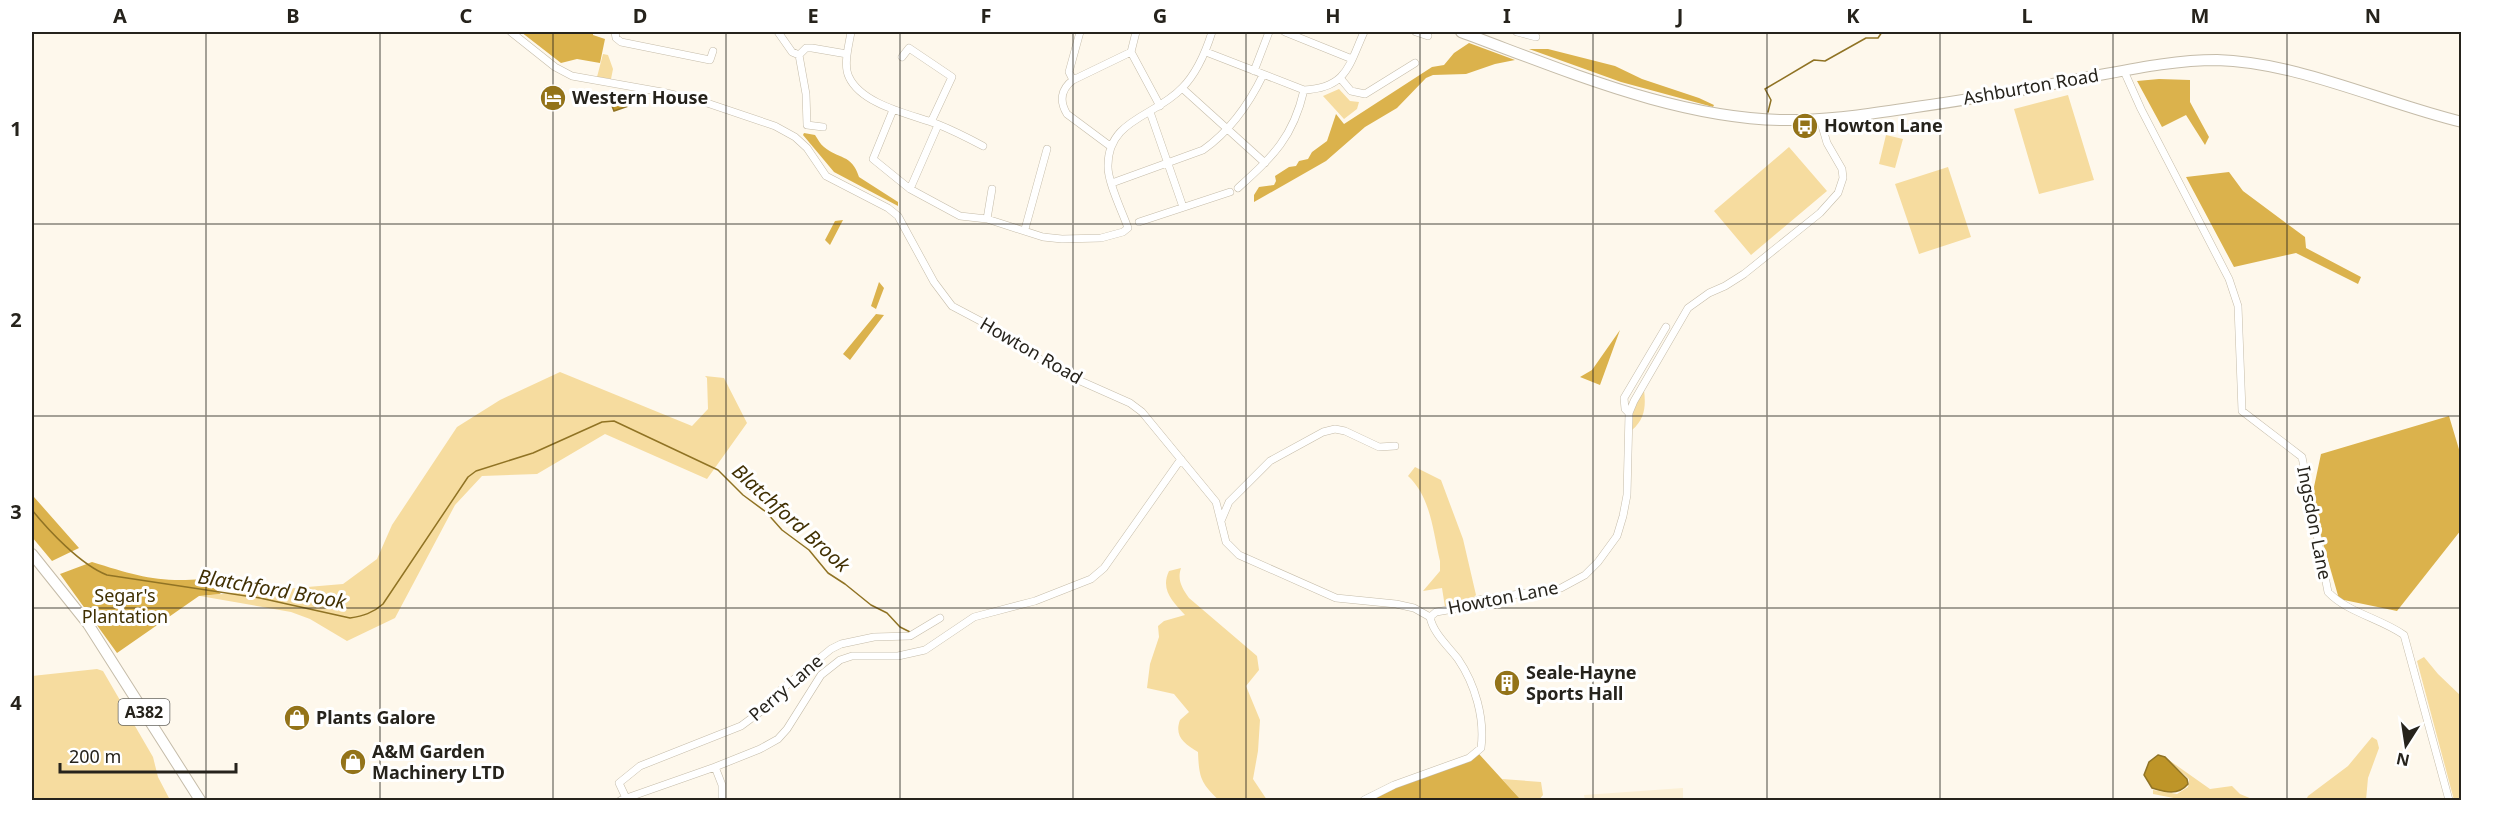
<svg xmlns="http://www.w3.org/2000/svg" width="2493" height="832" font-family="'Noto Sans',sans-serif">
	<style>
		.built { fill: #fcf0d5 }
		.green { fill: #f6dc9f }
		.forest { fill: #dbb24c }
		.water { fill: #be9528; stroke: #907324; stroke-width: 1.5 }
		.lines { fill: none; stroke-linecap: round; stroke-linejoin: round }
		.stream { stroke: #907324; stroke-width: 1.5 }
		.street-casing { stroke: #c5bca9; stroke-width: 8 }
		.primary-casing { stroke: #c5bca9; stroke-width: 12 }
		.street { stroke: #fff; stroke-width: 7 }
		.primary { stroke: #fff; stroke-width: 10 }
		.grid { fill: none; stroke: #26231c; stroke-width: 1.5; stroke-opacity: 0.55 }
		.labels { text-anchor: middle; stroke-width: 6; stroke-linejoin: round; paint-order: stroke }
		.shield { fill: #fff; stroke: #676560; stroke-width: 1.5 }
		.shield-label { font-size: 16px; font-weight: bold; fill: #26231c }
		.street-label { font-size: 18px; fill: #26231c; stroke: #fff }
		.poi-label { font-size: 18px; font-weight: bold; fill: #26231c; stroke: #fff; text-anchor: start }
		.park-label { font-size: 18px; fill: #3f2f01; stroke: #fff }
		.water-label { font-size: 20px; font-style: italic; fill: #413003; stroke: #fff }
		.neatline { fill: none; stroke: #26231c; stroke-width: 2 }
		.grid-label { font-size: 20px; text-anchor: middle; font-weight: bold; fill: #26231c }
	</style>
	<rect width="100%" height="100%" fill="#fef8ec"/>
	<path class="built" d="M1683 788V800H1585L1584 795Z"/>
	<path class="green" d="M603 54 608 55 613 69 611 79 597 77Z
		M1339 89 1350 101 1359 102 1357 109 1344 119 1323 96Z
		M2068 95 2094 180 2039 194 2014 109Z
		M1886 135 1903 139 1895 168 1879 164Z
		M1789 147 1827 191 1751 255 1714 211Z
		M1948 167 1971 237 1919 254 1895 184Z
		M560 372 692 426 708 409 707 378 705 376 724 378 747 423 707 479 605 434 537 474 482 476 455 505 395 618 347 641 310 619 291 612 200 596 343 584 377 559 392 525 457 427 500 400Z
		M1642 390H1644C1646 406 1645 419 1632 430L1630 429 1631 415Z
		M1415 467 1441 480 1463 539 1476 595C1467 605 1457 607 1445 607L1442 588 1423 591 1440 571V561C1433 532 1431 497 1408 476Z
		M1181 568C1177 580 1182 588 1189 598L1257 656 1259 670 1246 686 1260 720 1258 751 1253 779 1267 800H1219C1200 783 1199 776 1198 752 1184 744 1174 736 1180 720L1189 712 1174 694 1147 688 1150 664 1159 637 1158 626 1164 621 1185 615C1173 602 1160 590 1169 571Z
		M2424 657 2438 674 2461 696V800H2454L2417 661Z
		M97 669 103 671 153 757 158 777 170 800H32V676Z
		M2372 737 2377 740 2379 748 2368 778 2366 800H2306L2308 796 2348 766Z
		M2166 758 2210 789 2232 786 2240 794 2252 799 2251 800H2184L2153 794V790L2177 794 2188 787 2189 779Z
		M1502 779 1541 782 1543 795 1539 800H1521Z"/>
	<path class="forest" d="M521 32H593V35L605 39 600 63 577 59 561 63Z
		M1469 43 1515 60 1495 64 1466 74 1433 75 1426 78 1397 108 1365 127 1326 161 1254 202V195L1259 187 1274 185 1276 181 1275 176 1289 167 1296 166 1299 161 1308 159 1312 152 1327 141 1336 114 1344 124 1432 67 1444 65 1454 53Z
		M1529 49H1548L1615 66 1642 79 1699 98 1714 105 1713 107 1621 82Z
		M2159 79 2190 80V102L2209 137 2205 145 2186 115 2162 127 2137 81Z
		M804 133 815 135C818 139 820 144 824 147 838 159 852 154 859 177L898 202V206L834 172 803 135Z
		M2229 172 2243 191 2305 237 2306 248 2361 277 2358 284 2296 253 2234 267 2186 177Z
		M843 220 830 245 825 240 835 221Z
		M879 282 884 288 876 309 871 306Z
		M876 314 884 315 850 360 843 354Z
		M1620 330 1600 385 1580 377 1592 370Z
		M2449 416 2461 456V530L2397 611 2339 599 2311 501 2321 454Z
		M32 494 34 497 79 548 52 561 32 537Z
		M92 562C134 575 158 583 202 579L221 594 199 596 117 653 60 574Z
		M1479 754 1521 800H1370L1394 787Z"/>
	<path class="water" d="M623 94 636 99 637 103 614 111 612 106 615 97Z
		M2158 755 2165 757 2187 779 2188 784C2178 796 2165 792 2152 788L2144 775 2149 762Z"/>
	<g class="lines">
		<path class="stream" d="M1768 112 1771 100 1765 89 1814 60 1825 61 1866 38H1878L1882 32
			M32 510C49 531 81 565 107 575L260 598 350 618C363 616 373 613 383 604L468 477 476 471 533 453 602 422 614 421 718 470 743 495 766 512 782 530 809 550 828 573 845 584 871 605 887 613 900 627 910 632"/>
		<g class="street-casing">
			<path id="street" d="M511 32 555 67 572 76 662 92 701 101 775 126 795 137 807 148 826 176 888 208 898 216 934 282 952 306 986 324 1058 371 1130 403 1142 412 1216 502 1226 542 1239 555 1336 598 1396 604 1414 608 1430 617C1433 633 1448 646 1458 659 1475 684 1485 718 1481 748L1469 758 1394 785 1364 800
				M615 32 616 38 621 42 710 60 713 51
				M778 32 792 52 799 55
				M851 32C849 45 843 65 849 77 862 105 910 114 937 124 952 130 968 138 983 146
				M1136 32 1131 52 1160 106
				M1285 32 1352 59
				M1416 32 1428 36
				M1517 32 1536 37
				M1206 52 1304 90C1347 88 1349 65 1364 32
				M902 57 909 48 952 77 931 122
				M1254 71 1269 32
				M2124 71 2141 109 2229 279 2238 306 2242 411 2302 457 2328 592C2348 613 2380 618 2404 635L2449 800
				M1341 79 1351 91 1365 94 1415 63
				M1073 80 1069 72 1080 32
				M1182 88 1265 163
				M893 110 873 159 910 189 960 216 987 219 1043 237 1062 239 1101 238 1123 232 1128 228C1122 211 1108 183 1108 167 1107 119 1155 117 1182 88 1197 73 1206 51 1212 32
				M1150 112 1183 207
				M823 127 807 125 806 94 799 55 806 48H812L847 54
				M1110 146 1067 114C1059 101 1061 89 1073 80L1131 52
				M1112 183 1203 150C1230 131 1249 104 1263 75
				M1238 188C1273 156 1293 138 1304 90
				M910 189 938 125
				M987 219 992 189
				M1139 222 1230 192
				M1025 229 1047 149
				M1629 413 1625 409 1624 398 1666 327
				M1221 521 1229 502 1270 461 1323 432 1335 429 1345 431 1379 447 1395 446
				M1430 617 1436 612 1465 607 1478 600 1561 588 1585 575 1598 562 1617 536 1623 516 1627 495 1629 413 1634 401 1688 308 1709 293 1725 286 1744 274 1820 213 1838 193 1843 178 1842 169 1827 143 1820 119
				M715 767 722 785V800
				M626 798 619 783 640 766 741 726 764 709 777 693 831 649 841 644 874 637 910 636 940 618
				M621 800 715 767 760 749 778 739 787 729 821 675 840 660 852 656H898L925 650 974 617 1035 601 1091 579 1104 568 1181 459"/>
		</g>
		<g class="primary-casing">
			<path id="primary" d="M1461 32C1567 71 1685 123 1799 120 1838 119 1877 113 1916 107 1973 99 2028 89 2084 78 2128 70 2172 60 2217 60 2297 62 2383 103 2462 122
				M32 554 88 624 200 800"/>
		</g>
		<use href="#street" class="street"/>
		<use href="#primary" class="primary"/>
	</g>
	<path class="grid" d="M206 32V800M380 32V800M553 32V800M726 32V800M900 32V800M1073 32V800M1246 32V800M1420 32V800M1593 32V800M1767 32V800M1940 32V800M2113 32V800M2287 32V800M32 224H2462M32 416H2462M32 608H2462"/>
	<defs>
		<g id="hotel-disc" transform="scale(1.35)"><circle r="9.5" fill="#937319" stroke="#fff"/><path d="M-6-4.5h1.5V1H6V5H4.5V3h-9V5H-6ZM-4 0a1.8 1.8 0 1 1 3.6 0ZM.5 0V-2.5h3Q6-2.5 6 0Z" fill="#fff"/></g>
		<g id="bus-disc" transform="scale(1.35)"><circle r="9.5" fill="#937319" stroke="#fff"/><path d="M-5-6H5V4H4V6H2V4H-2V6H-4V4H-5ZM-3.5-4V0h7V-4ZM-3.5 1.2v1.5H-2V1.2ZM2 1.2v1.5H3.5V1.2Z" fill="#fff"/></g>
		<g id="building-disc" transform="scale(1.35)"><circle r="9.5" fill="#937319" stroke="#fff"/><path d="M-4-6H4V6H1V3H-1V6H-4ZM-2.5-4.3h1.7v1.8h-1.7ZM.8-4.3h1.7v1.8H.8ZM-2.5-1h1.7V.8h-1.7ZM.8-1h1.7V.8H.8Z" fill="#fff"/></g>
		<g id="shop-disc" transform="scale(1.35)"><circle r="9.5" fill="#937319" stroke="#fff"/><path d="M-5-2.5h2.3a2.7 3.5 0 0 1 5.4 0H5L5.5 6h-11ZM-1.5-2.5h3a1.5 2.3 0 0 0-3 0Z" fill="#fff"/></g>
	</defs>
	<g fill-rule="evenodd">
		<use href="#hotel-disc" x="553" y="98"/>
		<use href="#bus-disc" x="1805" y="126"/>
		<use href="#building-disc" x="1507" y="683"/>
		<use href="#shop-disc" x="297" y="718"/>
		<use href="#shop-disc" x="353" y="762"/>
	</g>
	<g class="labels">
		<rect class="shield" x="118.5" y="699" width="51" height="26" rx="4.5"/>
		<g class="shield-label">
			<text x="144" y="718">A382</text>
		</g>
		<g class="street-label">
			<text transform="translate(2031 87) rotate(-10)" y="6">Ashburton Road</text>
			<text transform="translate(1031 351) rotate(30)" y="6">Howton Road</text>
			<text transform="translate(2314 523) rotate(79)" y="6">Ingsdon Lane</text>
			<text transform="translate(1503 598) rotate(-11)" y="6">Howton Lane</text>
			<text transform="translate(786 688) rotate(-41)" y="6">Perry Lane</text>
		</g>
		<g class="poi-label">
			<text x="572" y="104">Western House</text>
			<text x="1824" y="132">Howton Lane</text>
			<text x="1526" y="679">Seale-Hayne<tspan x="1526" dy="21">Sports Hall</tspan></text>
			<text x="316" y="724">Plants Galore</text>
			<text x="372" y="758">A&amp;M Garden<tspan x="372" dy="21">Machinery LTD</tspan></text>
		</g>
		<g class="park-label">
			<text x="125" y="602">Segar's<tspan x="125" dy="21">Plantation</tspan></text>
		</g>
		<g class="water-label">
			<text transform="translate(791 518) rotate(42)" y="7">Blatchford Brook</text>
			<text transform="translate(272 589) rotate(10)" y="7">Blatchford Brook</text>
		</g>
	</g>
	<rect width="2493" height="832" fill="none" stroke="#ffffff" stroke-width="66"/>
	<g transform="translate(2406 745) rotate(192)" stroke="#ffffff" stroke-width="4.5" paint-order="stroke">
	<path d="M0-4.5L10 22L0 15L-10 22Z" fill="#26231c"/>
	<text y="-9" font-size="16" font-weight="bold" text-anchor="middle" fill="#26231c">N</text>
	</g>
	<path d="M60 763v9h176v-9" fill="none" stroke="#26231c" stroke-width="3"/>
	<text x="69" y="763" font-size="18" fill="#26231c" stroke="#ffffff" stroke-width="4.5" paint-order="stroke">200 m</text>
	<rect x="33" y="33" width="2427" height="766" class="neatline"/>
	<g class="grid-label">
		<text x="120" y="23">A</text>
		<text x="293" y="23">B</text>
		<text x="466" y="23">C</text>
		<text x="640" y="23">D</text>
		<text x="813" y="23">E</text>
		<text x="986" y="23">F</text>
		<text x="1160" y="23">G</text>
		<text x="1333" y="23">H</text>
		<text x="1507" y="23">I</text>
		<text x="1680" y="23">J</text>
		<text x="1853" y="23">K</text>
		<text x="2027" y="23">L</text>
		<text x="2200" y="23">M</text>
		<text x="2373" y="23">N</text>
		<text x="16" y="136">1</text>
		<text x="16" y="327">2</text>
		<text x="16" y="519">3</text>
		<text x="16" y="710">4</text>
	</g>
</svg>
